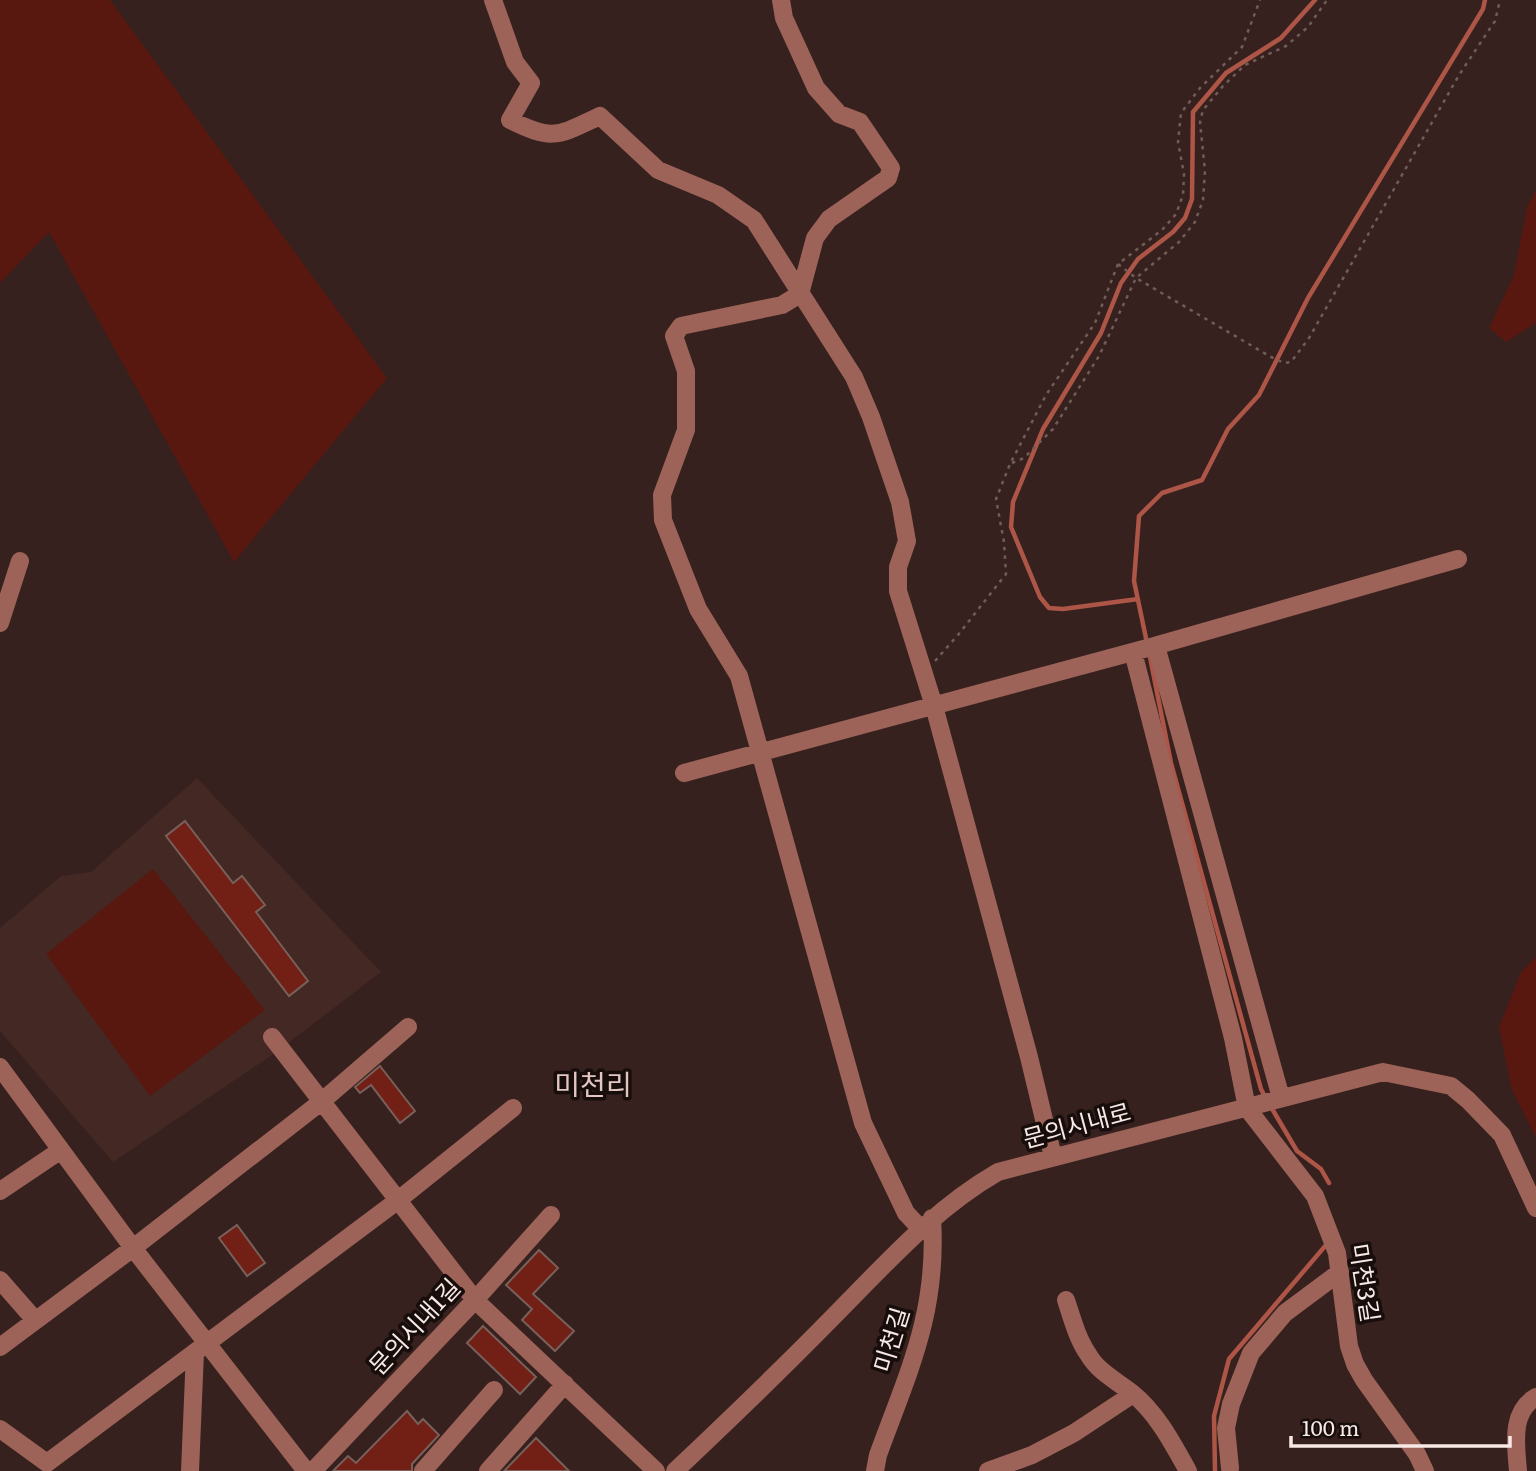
<svg xmlns="http://www.w3.org/2000/svg" width="1536" height="1471" font-family="Literata,'Noto Sans KR',serif">
	<style>
		.built { fill: #442823 }
		.green { fill: #59180f }
		.lines { fill: none; stroke-linecap: round; stroke-linejoin: round }
		.stream { stroke: #ad5547; stroke-width: 4.5 }
		.building { fill: #721f15; stroke: #78605b; stroke-width: 2 }
		.path { stroke: #705d5a; stroke-width: 2.5; stroke-dasharray: 3.5 5; stroke-linecap: butt }
		.minor { stroke: #9e6358; stroke-width: 18 }
		.labels { text-anchor: middle; stroke-width: 7; stroke-linejoin: round; paint-order: stroke }
		.street-label { font-size: 24px; fill: #f8e9e7; stroke: #170e0c }
		.quarter-label { font-size: 28px; fill: #e2c6c1; stroke: #170e0c }
	</style>
	<rect width="100%" height="100%" fill="#36211e"/>
	<path class="built" d="M197 778 381 972 275 1053 113 1162 0 1031V928L61 876 91 872Z"/>
	<path class="green" d="M0 0H110L387 378 234 562 49 232 0 283Z
		M1536 190V323L1506 342 1489 328 1514 275 1527 207Z
		M153 869 265 1010 150 1096 46 954Z
		M1536 957V1137L1512 1090 1499 1027 1521 972Z"/>
	<g class="lines">
		<path class="stream" d="M1138 599 1063 609 1049 608 1040 597 1011 527 1013 502 1043 429 1101 333 1121 283 1138 259 1173 232 1185 218 1192 199 1193 112 1226 73 1281 38 1315 0
			M1147 643 1134 581 1139 516 1162 493 1202 480 1228 429 1259 395 1308 298 1483 9 1485 0
			M1149 652 1171 763 1261 1089 1265 1097
			M1271 1107 1297 1151 1321 1169 1329 1183
			M1215 1471 1214 1416 1229 1359 1326 1245"/>
	</g>
	<path class="building" d="M185 821 233 883 242 876 265 905 256 912 308 981 289 996 166 836Z
		M380 1066 415 1111 400 1123 371 1085 360 1093 355 1087Z
		M237 1225 265 1263 247 1276 219 1238Z
		M539 1250 558 1268 533 1294 574 1331 555 1351 522 1320 532 1309 506 1285Z
		M483 1326 536 1377 520 1394 467 1343Z
		M407 1411 418 1424 423 1419 439 1435 412 1464V1471H333L348 1456 356 1463Z
		M536 1438 569 1471H504Z"/>
	<g class="lines">
		<path class="path" d="M1118 264 1136 278 1271 357 1284 363 1291 362 1309 338 1459 75 1495 21 1500 0
			M1012 463 1024 458 1053 429 1099 356 1136 278 1179 242 1195 222 1203 200 1205 171 1200 122 1203 110 1223 86 1245 65 1286 46 1308 27 1327 0
			M935 661 958 635 1006 574 1004 542 996 499 1010 464 1046 395 1095 323 1118 264 1162 230 1176 214 1183 195 1184 174 1178 142 1181 113 1200 88 1242 47 1260 0"/>
		<path class="minor" d="M493 0 515 62 531 83 510 120C554 142 559 135 600 116L658 170 718 195 754 220 854 377 871 417 900 502 907 541 898 567V591L934 706 1029 1057 1053 1157
			M781 0 784 18 816 88 839 114 860 122 891 168 888 178 829 219 815 238 800 294 782 305 681 326 674 336 686 371V430L662 495 663 520 698 609 739 676 863 1123 906 1213 921 1229
			M0 623 20 561
			M1156 646 1281 1098
			M1133 652 1233 1038 1247 1108 1315 1196 1337 1253 1349 1346 1355 1364 1364 1380 1417 1454 1425 1471
			M684 773 1151 647 1458 559
			M272 1037 475 1300 656 1471
			M0 1067 133 1248 306 1471
			M0 1191 61 1150
			M0 1280 35 1320
			M1066 1300C1072 1318 1077 1338 1088 1354 1098 1372 1117 1381 1132 1393 1157 1413 1173 1444 1188 1471
			M0 1347 133 1248 321 1102 408 1027
			M0 1429 47 1463 397 1201 513 1108
			M1230 1468 1226 1428 1231 1404 1251 1353 1285 1313 1340 1272
			M190 1471 195 1352
			M313 1471 475 1300 551 1215
			M423 1471 494 1390
			M488 1471 565 1384
			M675 1471C728 1421 780 1371 831 1319 884 1266 932 1210 998 1172L1383 1072 1451 1086 1468 1100 1502 1135 1536 1208
			M875 1471 878 1455C909 1370 938 1312 932 1218
			M988 1471 1032 1455 1074 1433 1133 1394
			M1518 1471C1516 1445 1510 1412 1536 1397"/>
	</g>
	<g class="labels">
		<g class="street-label">
			<text transform="translate(1077 1126) rotate(-15)" y="8">문의시내로</text>
			<text transform="translate(1364 1283) rotate(81)" y="8">미천3길</text>
			<text transform="translate(415 1327) rotate(-47)" y="8">문의시내1길</text>
			<text transform="translate(892 1340) rotate(-73)" y="8">미천길</text>
		</g>
		<g class="quarter-label">
			<text x="593" y="1095">미천리</text>
		</g>
	</g>
	<path d="M1291 1436v10h219v-10" fill="none" stroke="#f8e9e7" stroke-width="3.5"/>
	<text x="1302" y="1436" font-size="21" fill="#f8e9e7" stroke="#170e0c" stroke-width="5" paint-order="stroke">100 m</text>
</svg>
